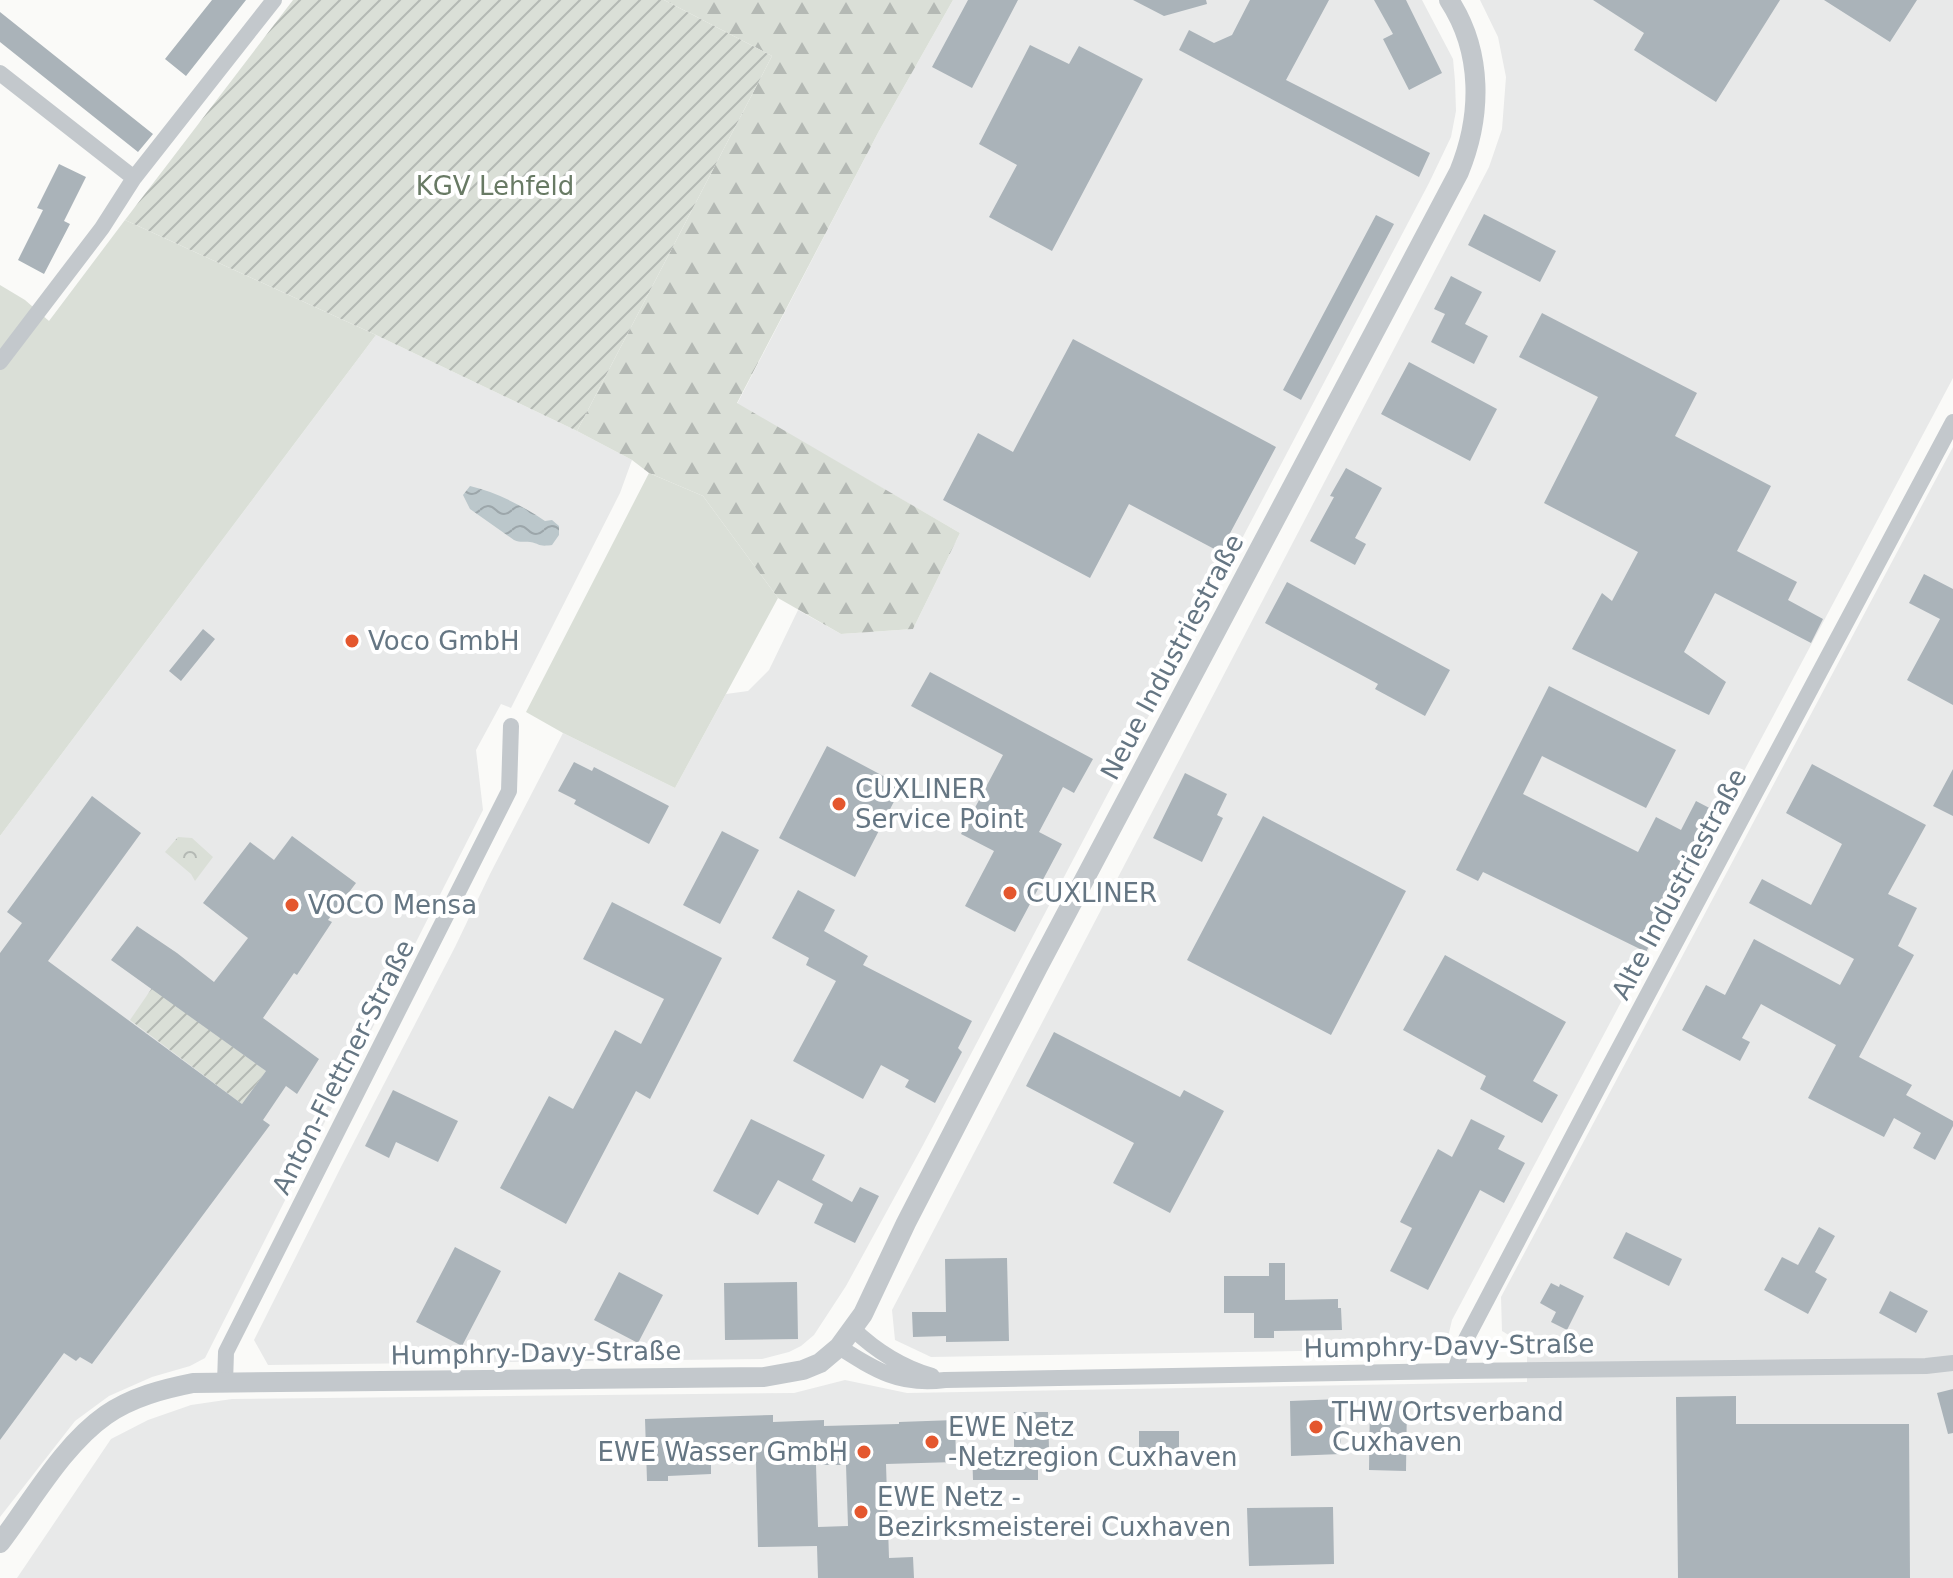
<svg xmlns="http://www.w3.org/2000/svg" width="1953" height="1578" font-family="'DejaVu Sans',sans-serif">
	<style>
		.built { fill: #e8e9e9 }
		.grass { fill: #dadfd7 }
		.forest { fill: url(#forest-firs) }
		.park { fill: url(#park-crowns) }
		.garden { fill: url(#garden-furrows) }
		.water { fill: url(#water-waves) }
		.building { fill: #aab3b9; fill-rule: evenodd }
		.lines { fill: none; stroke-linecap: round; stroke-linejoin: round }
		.minor { stroke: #c3c8cc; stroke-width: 16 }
		.tertiary { stroke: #c3c8cc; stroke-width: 20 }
		.poi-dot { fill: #e4572e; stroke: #fff; stroke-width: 3 }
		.labels { text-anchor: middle; stroke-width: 8; stroke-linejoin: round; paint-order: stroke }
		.park-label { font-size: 26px; fill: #687a64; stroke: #fff }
		.poi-label { font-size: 26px; fill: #657683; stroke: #fff; text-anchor: start }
		.street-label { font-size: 26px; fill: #657683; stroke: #fff }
	</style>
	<defs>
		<pattern id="forest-firs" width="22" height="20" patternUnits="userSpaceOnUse" patternTransform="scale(2)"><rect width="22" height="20" fill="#dadfd7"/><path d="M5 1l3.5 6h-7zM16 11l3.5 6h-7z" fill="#b4b9b4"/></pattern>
		<pattern id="park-crowns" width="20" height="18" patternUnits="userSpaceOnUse" patternTransform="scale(2)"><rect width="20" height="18" fill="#dadfd7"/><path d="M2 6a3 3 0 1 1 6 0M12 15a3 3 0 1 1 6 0" fill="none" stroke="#b4b9b4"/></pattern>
		<pattern id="garden-furrows" width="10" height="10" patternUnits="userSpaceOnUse" patternTransform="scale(2)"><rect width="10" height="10" fill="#dadfd7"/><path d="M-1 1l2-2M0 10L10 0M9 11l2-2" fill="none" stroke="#b4b9b4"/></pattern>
		<pattern id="water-waves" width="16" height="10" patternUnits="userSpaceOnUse" patternTransform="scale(2)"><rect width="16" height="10" fill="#bbc7cb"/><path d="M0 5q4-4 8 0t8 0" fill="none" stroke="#9ca6aa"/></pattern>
	</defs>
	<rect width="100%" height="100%" fill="#fafaf8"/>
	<path class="built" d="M953 0H1422L1453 59 1455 81 1456 111 1451 137 1429 183 922 1147 846 1286 814 1335 801 1346 789 1352 762 1359 268 1365 254 1340 342 1165 455 947 490 874 563 733 675 788 726 694 748 691 769 670 798 610 841 634 913 629 960 533 737 404 879 131Z
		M1480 0H1953V378L1452 1320 1448 1337 1446 1340 1430 1347 1416 1349 931 1357 895 1340 892 1310 1489 167 1502 129 1506 77 1498 37Z
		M376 335 577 431 632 460 620 493 511 708 501 704 476 750 483 810 205 1358 190 1366 152 1377 109 1396 75 1421 0 1517V836Z
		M1953 447V1578H17L111 1439 148 1420 191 1405 232 1399 794 1393 845 1380 907 1393 1527 1382V1346L1502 1331 1501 1297Z"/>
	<path class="grass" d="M125 220 376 335 0 836V285L25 300 49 321Z
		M649 473 703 496 778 598 675 788 563 733 526 712Z"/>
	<path class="forest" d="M664 0H953L879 131 737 403 960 533 913 629 841 634 778 598 703 496 649 473 632 460 577 431 772 56Z"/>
	<path class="park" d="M178 837 192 838 213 857 195 881 191 874 165 852Z"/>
	<path class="garden" d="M293 0H664L772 56 577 431 376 335 125 220Z
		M152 988 266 1071 242 1104 130 1020Z"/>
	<path class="water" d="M470 486C496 492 523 506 545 521L552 520 559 526V535L552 545C538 547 541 544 530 542 523 541 521 543 514 540L470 509 463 495Z"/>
	<path class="building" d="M212 0H246L186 76 165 59Z
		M968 0H1018L972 88 932 67Z
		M1133 0H1206L1207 4 1164 16Z
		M1250 0H1329L1286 80 1430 153 1419 177 1179 50 1189 30 1214 43 1232 35Z
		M1374 0H1406L1442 73 1409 90 1383 39 1393 34Z
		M1593 0H1780L1716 102 1634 50 1644 33Z
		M1824 0H1917L1890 42Z
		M0 12 153 134 138 152 0 42Z
		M1030 45 1069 64 1079 46 1143 79 1052 251 989 217 1017 165 979 144Z
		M59 164 86 177 64 221 70 224 44 274 18 260 43 210 37 208Z
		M1484 214 1556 251 1540 282 1468 245Z
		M1376 215 1394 224 1301 400 1283 390Z
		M1451 276 1482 292 1465 324 1488 336 1474 364 1431 342 1445 314 1434 309Z
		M1542 313 1697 393 1675 436 1771 486 1737 551 1797 582 1788 600 1823 619 1811 643 1715 593 1684 652 1726 682 1709 715 1572 649 1602 593 1612 601 1638 552 1544 503 1598 397 1519 357Z
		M1073 339 1276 447 1220 552 1129 504 1090 578 943 500 978 433 1013 452Z
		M1409 362 1497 409 1470 461 1381 414Z
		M1346 468 1382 488 1355 538 1366 544 1355 565 1310 541 1334 497 1330 496Z
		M1924 574 1953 589V705L1907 680 1940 619 1909 603Z
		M1287 582 1450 670 1425 716 1375 689 1378 684 1265 623Z
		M203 629 215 639 181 681 169 671Z
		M930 672 1093 759 1074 793 1063 787 1039 832 1062 844 1015 932 965 906 994 851 961 834 1003 755 911 706Z
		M1549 686 1676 750 1646 808 1542 756 1523 794 1638 852 1656 817 1681 830 1696 801 1719 813 1646 952 1483 872 1478 881 1456 870Z
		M827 746 902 786 855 877 779 838Z
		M574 762 592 771 594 767 669 806 649 844 574 804 576 800 558 791Z
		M1812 764 1926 825 1888 894 1917 908 1898 946 1914 955 1859 1057 1912 1085 1906 1095 1953 1121V1126L1935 1160 1913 1148 1921 1133 1894 1118 1884 1137 1808 1098 1836 1045 1761 1004 1742 1038 1750 1042 1740 1061 1682 1030 1706 985 1725 995 1754 939 1840 985 1854 959 1749 903 1762 879 1811 905 1842 844 1786 813Z
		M1953 769V816L1933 806Z
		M1185 773 1227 794 1217 815 1223 818 1202 862 1153 838Z
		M92 796 141 833 48 961 242 1104 266 1071 111 960 137 926 177 953 214 982 248 938 203 903 250 842 274 860 292 836 356 883 328 920 332 922 297 975 294 973 263 1018 319 1059 297 1094 286 1086 263 1120 270 1125 92 1364 80 1357 76 1361 64 1353 0 1440V953L22 923 7 912Z
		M1263 816 1406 891 1331 1035 1187 960Z
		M722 831 759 850 720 924 683 905Z
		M798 890 835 910 824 931 868 956 863 965 972 1021 958 1048 962 1052 935 1103 905 1087 909 1080 881 1065 863 1099 793 1061 836 981 806 965 809 958 772 938Z
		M612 902 722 958 650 1099 636 1091 566 1224 500 1188 549 1096 573 1109 615 1030 641 1044 664 999 583 959Z
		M1445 955 1566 1022 1533 1081 1558 1095 1542 1123 1480 1089 1486 1076 1403 1030Z
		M1054 1032 1180 1097 1184 1090 1224 1111 1170 1213 1113 1183 1134 1143 1026 1086Z
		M393 1090 458 1121 438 1162 396 1142 389 1158 365 1146Z
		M751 1119 825 1155 812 1180 852 1202 860 1187 879 1196 855 1243 814 1223 823 1204 778 1180 758 1215 713 1191Z
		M1471 1119 1505 1136 1498 1149 1525 1163 1504 1203 1480 1190 1428 1290 1390 1271 1412 1228 1400 1222 1438 1149 1452 1157Z
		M1819 1227 1835 1236 1815 1272 1827 1279 1808 1314 1764 1290 1782 1257 1798 1265Z
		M1626 1232 1682 1259 1669 1286 1613 1258Z
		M455 1247 501 1271 462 1346 416 1322Z
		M1007 1258 1009 1341 946 1342V1336L913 1337 912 1312H946L945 1259Z
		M1269 1263H1285V1300L1338 1299V1308H1341L1342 1330 1274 1331V1338H1254V1313H1224V1276H1269Z
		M619 1272 663 1295 638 1343 594 1320Z
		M797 1282 798 1339 725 1340 724 1283Z
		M1551 1283 1559 1287 1560 1284 1584 1296 1567 1330 1551 1322 1556 1312 1540 1303Z
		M1890 1291 1928 1311 1916 1333 1879 1313Z
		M1953 1389V1433L1948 1434 1937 1393Z
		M1736 1396V1424H1909L1910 1578H1678L1676 1397Z
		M1340 1399 1341 1454 1291 1456 1290 1401Z
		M1370 1400 1407 1401 1406 1471 1369 1470Z
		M1014 1412H1048L1049 1449H1038V1480H973L972 1449 1014 1448Z
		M773 1415V1422L824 1420V1426L899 1424V1422L955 1420 956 1462 886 1464 889 1558 913 1557 914 1578H818L817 1546 758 1547 756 1462 711 1463V1474L668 1476V1481H647L645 1419ZM816 1465H846L848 1526 818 1527Z
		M1139 1431H1179V1450L1139 1451Z
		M1333 1507 1334 1564 1249 1566 1247 1508Z"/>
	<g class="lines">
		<path class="minor" d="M0 73 134 178
			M0 362 102 228 134 178 274 0
			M853 1329C876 1351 901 1367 932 1376
			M839 1347C875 1370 900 1386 945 1380L1455 1371 1926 1366 1953 1363
			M1455 1371 1464 1343 1608 1069 1953 422
			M225 1383 226 1352 509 791 511 726"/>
		<path class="tertiary" d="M0 1543C32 1501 63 1445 106 1415 132 1397 163 1389 193 1383L764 1377 803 1370 820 1363 839 1347 863 1314 906 1223 1038 967 1459 172C1482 116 1483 52 1449 0"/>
	</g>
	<g class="poi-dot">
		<circle cx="352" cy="641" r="8"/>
		<circle cx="839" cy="804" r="8"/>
		<circle cx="1010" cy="893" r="8"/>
		<circle cx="292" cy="905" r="8"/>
		<circle cx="1316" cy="1427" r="8"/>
		<circle cx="932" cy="1442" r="8"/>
		<circle cx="864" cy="1452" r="8"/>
		<circle cx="861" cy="1512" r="8"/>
	</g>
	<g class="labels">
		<g class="park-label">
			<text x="495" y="195">KGV Lehfeld</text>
		</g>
		<g class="poi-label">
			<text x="368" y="650">Voco GmbH</text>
			<text x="855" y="798">CUXLINER<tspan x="855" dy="30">Service Point</tspan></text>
			<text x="1026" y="902">CUXLINER</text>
			<text x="308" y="914">VOCO Mensa</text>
			<text x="1332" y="1421">THW Ortsverband<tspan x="1332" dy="30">Cuxhaven</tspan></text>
			<text x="948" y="1436">EWE Netz<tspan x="948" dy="30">-Netzregion Cuxhaven</tspan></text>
			<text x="848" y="1461" text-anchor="end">EWE Wasser GmbH</text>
			<text x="877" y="1506">EWE Netz -<tspan x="877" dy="30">Bezirksmeisterei Cuxhaven</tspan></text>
		</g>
		<g class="street-label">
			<text transform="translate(1172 657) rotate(-62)" y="9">Neue Industriestraße</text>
			<text transform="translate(1679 884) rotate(-62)" y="9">Alte Industriestraße</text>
			<text transform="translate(343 1067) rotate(-63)" y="9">Anton-Flettner-Straße</text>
			<text transform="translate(1449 1346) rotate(-1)" y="9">Humphry-Davy-Straße</text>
			<text transform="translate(536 1353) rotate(-1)" y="9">Humphry-Davy-Straße</text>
		</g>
	</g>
</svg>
